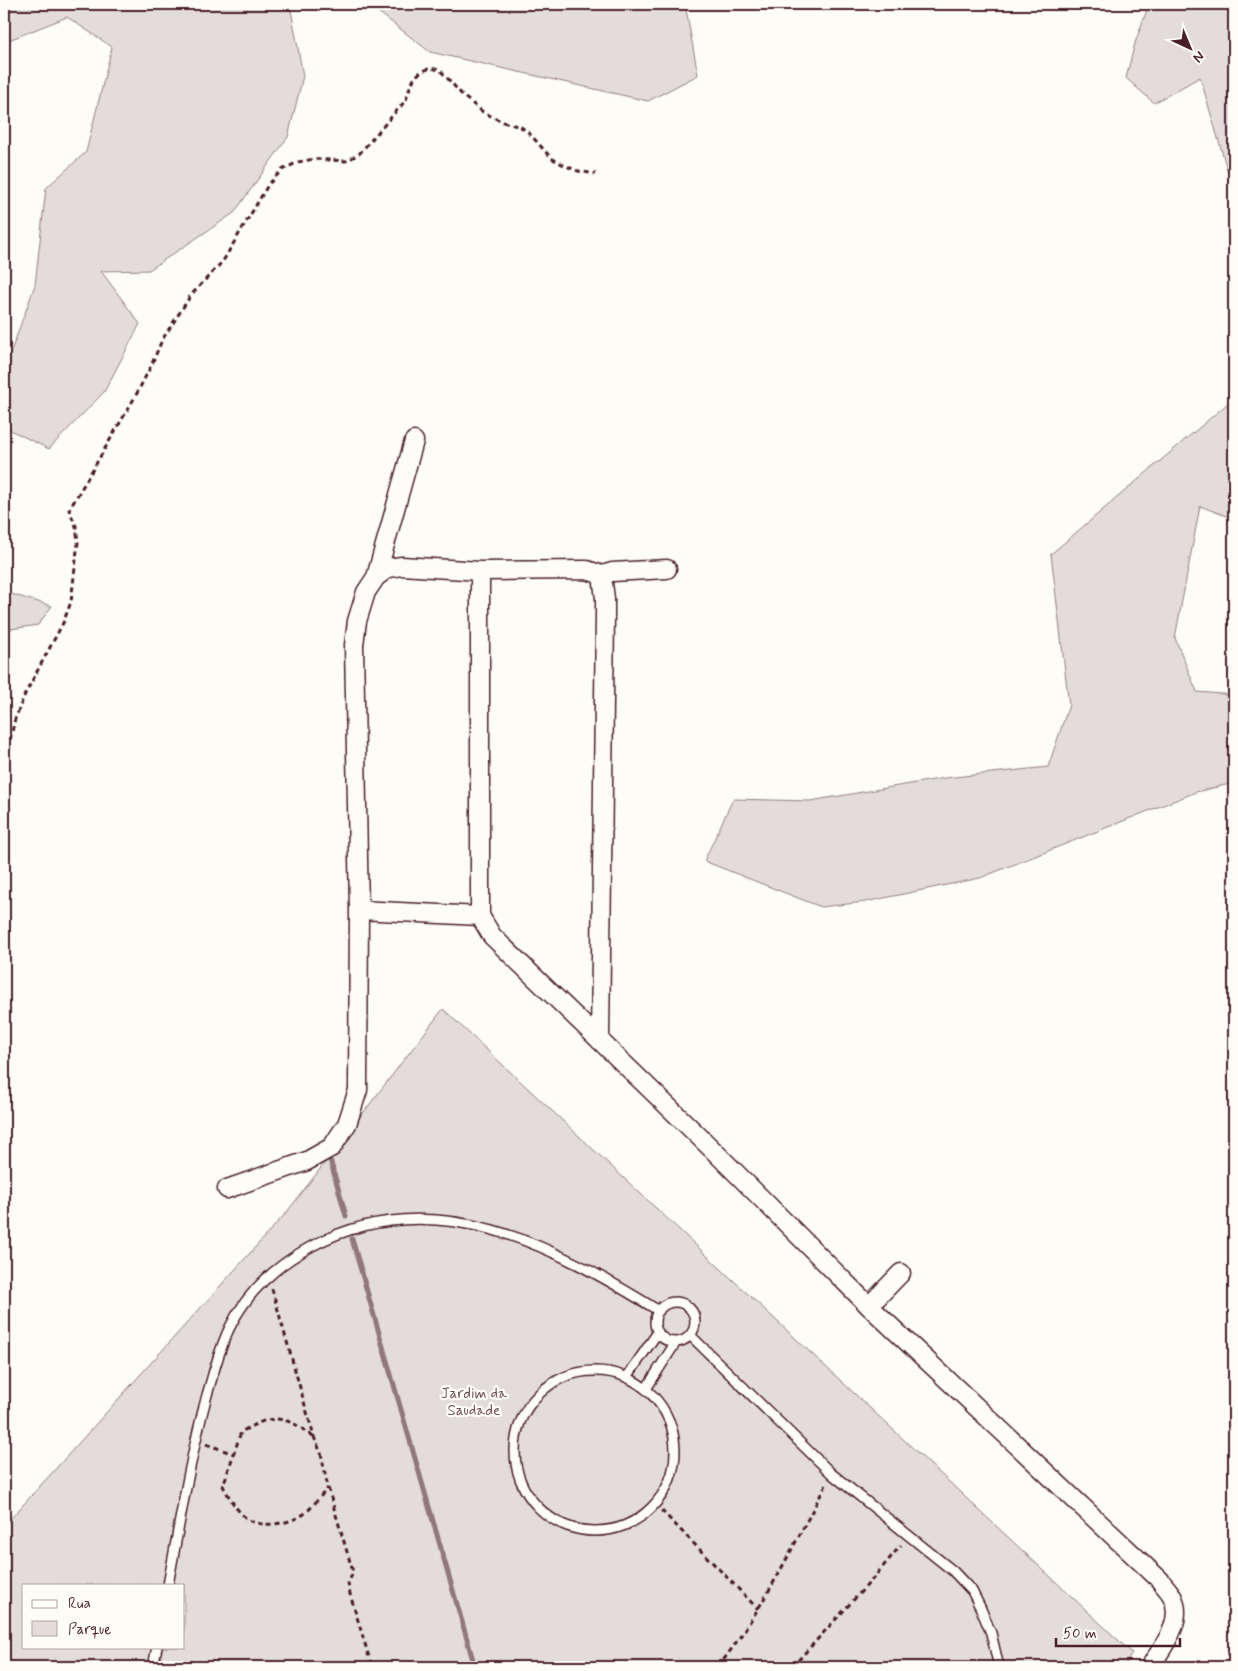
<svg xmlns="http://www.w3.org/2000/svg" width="1238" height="1671" font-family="Mynerve,sans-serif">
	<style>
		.green { fill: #e3dcda; stroke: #967e82; fill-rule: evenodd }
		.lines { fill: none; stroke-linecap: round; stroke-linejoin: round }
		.stream { stroke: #91777b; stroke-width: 5 }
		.service-casing { stroke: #4a1f2b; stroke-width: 12 }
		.minor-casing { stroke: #4a1f2b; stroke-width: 21 }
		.path { stroke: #4a1f2b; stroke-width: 3; stroke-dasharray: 5 4; stroke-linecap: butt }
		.service { stroke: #fdfcf7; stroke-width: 9 }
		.minor { stroke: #fdfcf7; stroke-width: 18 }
		.labels { text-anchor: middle; stroke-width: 4.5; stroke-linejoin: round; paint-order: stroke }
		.park-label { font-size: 15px; fill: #704e57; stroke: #fdfcf7 }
	</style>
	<rect width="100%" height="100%" fill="#fdfcf7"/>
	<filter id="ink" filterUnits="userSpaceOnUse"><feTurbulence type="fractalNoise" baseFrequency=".02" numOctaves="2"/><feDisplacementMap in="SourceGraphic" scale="10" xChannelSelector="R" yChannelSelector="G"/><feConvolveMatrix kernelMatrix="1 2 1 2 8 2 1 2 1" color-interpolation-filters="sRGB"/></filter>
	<g filter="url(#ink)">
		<path class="green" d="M4 4H290L303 76 288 137 234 213 149 270 101 271 140 324 104 392 49 449 4 427V371L35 285 46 188 86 152 112 47 67 17 4 42Z
			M368 4H685L698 75 648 101 430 52Z
			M1149 4H1234V193L1200 77 1154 103 1126 78 1135 43Z
			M1234 395V519L1200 506 1175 638 1197 692 1234 695V783L1196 792 980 878 865 902 821 907 704 861 733 799 810 801 945 778 1048 767 1069 705 1051 554 1234 398Z
			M4 592 52 606 38 625 4 630Z
			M443 1009 1132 1653 1124 1667H4V1526L287 1212ZM24 1585H184V1647H24Z"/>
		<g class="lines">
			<path class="stream" d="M329 1156 346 1216
				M352 1239 475 1667"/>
			<g class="service-casing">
				<path id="service" d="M655 1322a20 20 0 1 1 40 0a20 20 0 1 1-40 0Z
					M690 1335 832 1474 953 1571 972 1591 981 1609 991 1633 999 1667
					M515 1451a80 80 0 1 1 160 0a80 80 0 1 1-160 0Z
					M627 1377 658 1332
					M646 1389 676 1342
					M168 1585C180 1521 190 1458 207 1395 214 1372 219 1349 230 1327 248 1290 277 1265 312 1246 434 1181 554 1246 659 1311
					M153 1667 157 1647"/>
			</g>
			<g class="minor-casing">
				<path id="minor" d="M480 571V916L492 936 714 1151 869 1306 1160 1580C1163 1585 1169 1590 1172 1596 1185 1621 1163 1646 1150 1667
					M602 575 612 572 667 569
					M376 577 414 441
					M359 910 480 916
					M227 1189 307 1161 332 1147 347 1124 358 1090 359 910 354 645 357 621 366 592 376 577 388 568 402 566 480 571 587 570 602 575 605 599V614L600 1041
					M869 1306 901 1273"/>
			</g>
			<path class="path" d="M4 766 15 719 25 694 63 623 71 602 78 542 76 526 69 510 135 397 151 366 162 340 191 295 223 261 268 185 282 170 298 162 314 159 346 161 359 154 406 100 410 87 415 77 422 71 431 68 440 70 464 97 483 112 503 122 521 127 529 133 551 158 562 164 578 171 596 174
				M272 1289 314 1437 321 1453 328 1488 353 1572 348 1584 350 1594 372 1667
				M313 1437C285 1414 271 1414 241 1432L223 1486C230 1498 235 1509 246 1518 260 1529 290 1524 304 1514 313 1507 320 1496 328 1488
				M206 1444 234 1454
				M655 1504 758 1609
				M718 1667C762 1611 793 1546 827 1483
				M792 1667 870 1582 901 1545"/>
			<use href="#service" class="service"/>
			<use href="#minor" class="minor"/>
		</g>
	</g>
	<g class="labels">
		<g class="park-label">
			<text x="474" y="1398">Jardim da<tspan x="474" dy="17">Saudade</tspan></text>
		</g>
	</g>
	<rect width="1238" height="1671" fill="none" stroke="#fdfcf7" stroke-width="20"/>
	<rect x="10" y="10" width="1218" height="1651" fill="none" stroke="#4a1f2b" stroke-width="2" filter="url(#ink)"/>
	<rect x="22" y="1584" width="162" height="65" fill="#fdfcf7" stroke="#b5a4a5"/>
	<rect x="32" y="1600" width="25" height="8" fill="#fdfcf7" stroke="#b5a4a5"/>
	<text x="68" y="1608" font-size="15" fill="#4a1f2b">Rua</text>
	<rect x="32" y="1621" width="25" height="15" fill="#e3dcda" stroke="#b5a4a5"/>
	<text x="68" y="1634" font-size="15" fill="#4a1f2b">Parque</text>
	<g transform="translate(1190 48) rotate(136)" stroke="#fdfcf7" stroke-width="4" paint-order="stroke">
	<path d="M0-4L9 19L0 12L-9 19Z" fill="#4a1f2b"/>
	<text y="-8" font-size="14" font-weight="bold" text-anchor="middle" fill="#4a1f2b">N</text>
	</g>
	<path d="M1056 1638v8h124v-8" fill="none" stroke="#4a1f2b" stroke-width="2.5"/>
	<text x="1063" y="1638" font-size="15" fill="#4a1f2b" stroke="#fdfcf7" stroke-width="4" paint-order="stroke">50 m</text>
</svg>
